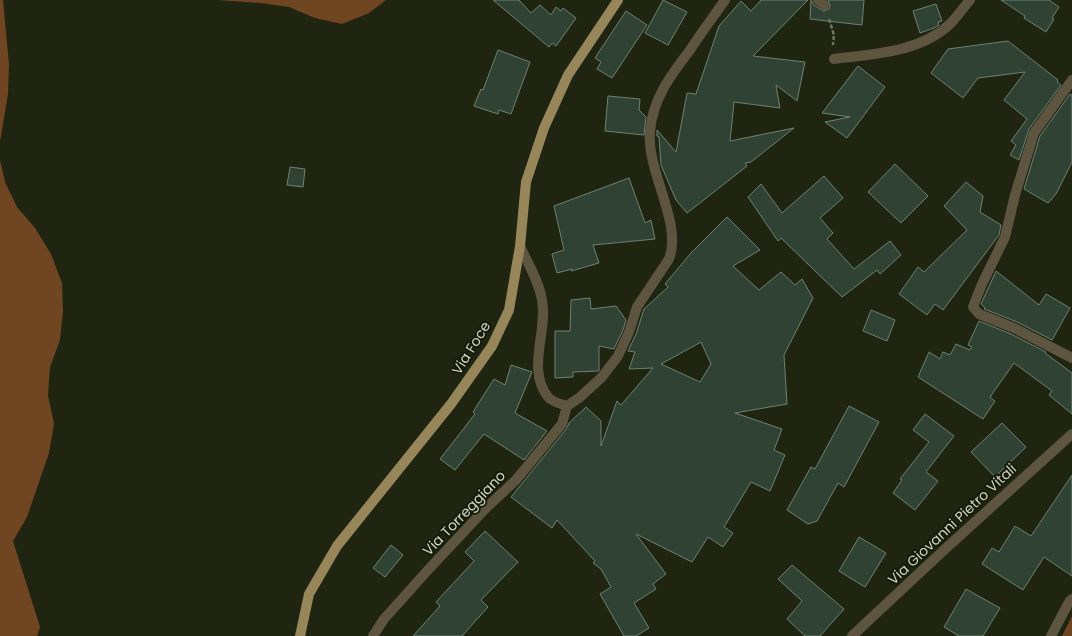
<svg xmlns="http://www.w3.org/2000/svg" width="1072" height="636" font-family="Poppins,sans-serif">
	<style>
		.forest { fill: #704622 }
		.building { fill: #304234; stroke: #6d8272; fill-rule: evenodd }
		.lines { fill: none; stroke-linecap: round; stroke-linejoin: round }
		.path { stroke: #717566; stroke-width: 2.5; stroke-dasharray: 4 2; stroke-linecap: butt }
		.minor { stroke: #5d5540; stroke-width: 10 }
		.major { stroke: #96865a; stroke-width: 10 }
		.labels { text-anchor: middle; stroke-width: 4; stroke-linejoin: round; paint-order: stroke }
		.street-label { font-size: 14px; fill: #d0d4c8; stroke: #171c09 }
	</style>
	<rect width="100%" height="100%" fill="#202512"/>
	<path class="forest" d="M0 0H3L9 64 8 94 0 142Z
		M217 0H386L369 13 342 24 315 18 289 7 261 3Z
		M0 160 5 182 17 207 35 228 51 254 62 283 63 311 60 340 50 367 48 395 54 424 49 453 27 517 13 541 40 627 37 636H0Z
		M1072 616V636H1062Z"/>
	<path class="building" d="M493 0H519L531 13 540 5 551 15 556 7 561 11 563 8 576 18 556 46 552 43 549 47Z
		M663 0 687 12 668 45 645 33Z
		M761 0H808L753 56 805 62 797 101 776 85 780 108 734 102 730 141 794 128 751 162 745 163 747 166 687 213 676 200 661 165 659 137 657 136V130L676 152 687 93 696 94 719 26 741 1 751 11Z
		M811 0 814 5 823 11 829 9 830 6 828 0H864L862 25 810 19Z
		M1001 0H1049L1059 7 1052 18 1054 19 1046 32 1024 18 1025 16Z
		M936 4 942 21 938 22 939 25 934 28 920 33 913 11Z
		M626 11 647 25 612 78 597 69 601 62 595 58Z
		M1008 41 1058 80 1057 82 1061 85 1029 129 1019 160 1010 155 1016 145 1011 141 1027 119 1004 100 1025 72 978 78 963 98 931 73 948 49Z
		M498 50 530 62 511 114 499 110 498 114 474 106 481 89 483 90Z
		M858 66 885 87 847 138 825 122 850 117 822 113Z
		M1070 94 1072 95V162L1056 194 1048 203 1024 189 1040 136Z
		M608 96 640 99 639 110 646 117 644 135 605 131Z
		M895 164 928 196 901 223 868 192Z
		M290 167 305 169 303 187 287 185Z
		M824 176 843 198 820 218 833 233 827 239 854 269 890 241 901 255 880 274 877 270 842 297 781 238 778 241 748 197 761 184 782 213Z
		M629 178 645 223 651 220 655 239 593 245 599 263 571 271 572 269 557 273 552 254 564 250 554 206Z
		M966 182 983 196 980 212 1001 225 999 235 943 310 935 304 927 315 899 294 918 267 924 272 967 230 944 206Z
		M727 217 760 250 733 266 759 290 781 272 795 285 802 279 813 298 784 355 787 404 735 413 782 429 774 450 785 455 770 491 751 482 724 527 733 533 723 547 708 537 692 562 636 534 666 574 653 584 656 589 634 603 649 628 636 636H624L600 594 611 587 601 569 593 563 595 561 557 520 552 528 511 497 567 428 569 423 586 407 601 421V446L617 401 621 405 653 368 629 369 635 352 628 351 636 334 644 309 668 287 665 284 691 253ZM701 342 711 364 700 382 661 364Z
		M996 271 1039 305 1046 294 1070 308 1052 340 1017 322 984 309 985 308 981 304Z
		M590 298 591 309 616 306 626 320 623 330 614 349 599 346V371L573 372V377L555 378V331H570L571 300Z
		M871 310 895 320 887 341 863 331Z
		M979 321 1011 334 1046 352 1045 353 1072 373V414L1049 395 1052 391 1014 363 990 397 995 401 983 419 918 377 929 352 940 359 943 352 950 355 956 344 970 350 972 347 968 345Z
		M511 365 532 372 515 413 547 431 524 460 484 434 455 470 440 459 475 414 473 412 494 379 505 385Z
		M849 406 879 422 844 487 838 483 817 521 808 524 787 510 811 467 815 469Z
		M925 414 954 436 926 472 938 481 915 510 893 493 902 480 900 479 929 442 913 430Z
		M1002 423 1026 447 995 477 971 452Z
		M1072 475V576L1044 557 1023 590 982 564 992 548 999 552 1015 526 1031 536Z
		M485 531 518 562 481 600 488 607 462 636H413L440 606 436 602 474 561 465 552Z
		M859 537 886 553 865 587 839 571Z
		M391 545 403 555 385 577 373 568Z
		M792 565 844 609 820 636H805L787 619 802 601 778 579Z
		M966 589 1000 608 983 636H959L944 627Z"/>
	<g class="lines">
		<path class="path" d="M829 19 834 35 833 45"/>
		<path class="minor" d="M818 0 824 5
			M834 59C873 54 919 53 950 24 957 17 963 8 970 0
			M1072 80 1034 133 1015 195 1005 237 982 284 973 307 979 314 1014 328 1072 358
			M520 246C528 264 539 281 542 300 548 332 526 369 548 397 552 402 561 404 567 406L579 398 602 377 618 356 629 332 637 307 669 259C683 223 646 171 650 131 653 98 671 75 690 50 701 33 713 17 725 0
			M373 636 384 619 428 570 485 509 516 480 562 424 567 406
			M852 636 944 550 1072 434
			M1051 636 1069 602 1072 599"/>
		<path class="major" d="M300 636 309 594 337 546 451 404 492 346 509 310 520 246 526 182 544 128 568 75 618 0"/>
	</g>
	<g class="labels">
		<g class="street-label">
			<text transform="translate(471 348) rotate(-58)" y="5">Via Foce</text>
			<text transform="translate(464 513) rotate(-46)" y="5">Via Torreggiano</text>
			<text transform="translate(952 524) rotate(-43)" y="5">Via Giovanni Pietro Vitali</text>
		</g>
	</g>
</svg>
